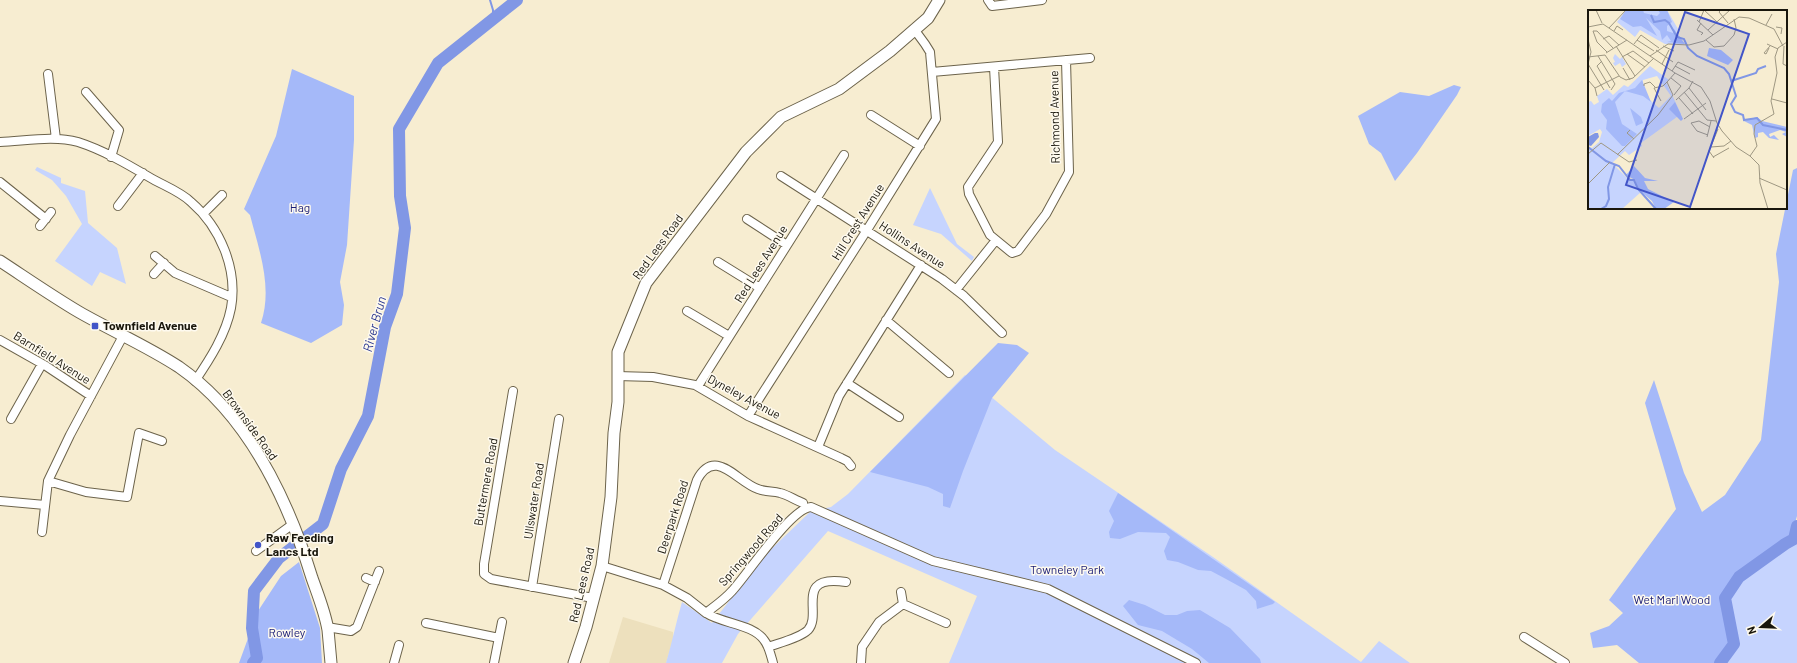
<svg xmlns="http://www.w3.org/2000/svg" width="1797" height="663" font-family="Barlow,sans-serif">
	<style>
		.built { fill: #ede0bd }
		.green { fill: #c6d4fe }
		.forest { fill: #a5b9f9 }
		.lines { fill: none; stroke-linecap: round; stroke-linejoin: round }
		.stream { stroke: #8197e5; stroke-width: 2 }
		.river { stroke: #8197e5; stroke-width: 12 }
		.street-casing { stroke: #6c634b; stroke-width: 10 }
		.secondary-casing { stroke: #6c634b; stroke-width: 13 }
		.street { stroke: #fff; stroke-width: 8 }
		.secondary { stroke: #fff; stroke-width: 11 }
		.poi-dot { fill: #4255c8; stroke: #fefaef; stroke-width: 1.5 }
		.labels { text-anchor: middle; stroke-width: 3; stroke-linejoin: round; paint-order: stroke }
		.street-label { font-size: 12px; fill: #19160c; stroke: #fefaef }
		.park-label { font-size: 12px; fill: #181b75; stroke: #fefaef }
		.poi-label { font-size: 12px; font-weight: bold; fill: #19160c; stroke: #fefaef; text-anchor: start }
		.water-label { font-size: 13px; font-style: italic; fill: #28358e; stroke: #fefaef }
		.inset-river { fill: none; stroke: #8197e5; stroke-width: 2 }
		.inset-road { fill: none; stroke: #9e9782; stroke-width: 1 }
		.view { fill: #4255c8; fill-opacity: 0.15; stroke: #4255c8; stroke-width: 2 }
		.inset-edge { fill: none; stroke: #19160c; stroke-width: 2 }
	</style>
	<rect width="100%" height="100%" fill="#f7edd1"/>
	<path class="built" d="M623 617 673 632V640L666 663H609Z"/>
	<path class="green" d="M37 167 61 178V183L85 191 88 223 117 248 126 284 100 272 92 286 55 261 82 224 66 196 52 180 35 170Z
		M930 188 957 244 974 257 972 261 941 234 913 225Z
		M965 375 1055 450 1213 557 1361 662 1379 641 1410 663H949L977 596 828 531 738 634 722 663H666C672 643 676 622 682 602L712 623 765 555 811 511 831 507 848 494Z
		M1797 539V663H1726L1737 645 1728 600 1741 579Z"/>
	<path class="forest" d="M292 69 354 96V140L347 245 340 282 344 305 342 325 311 343 261 323C273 287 259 250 250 215L244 209 276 136Z
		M1454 85 1461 87 1457 95 1417 153 1395 181 1381 153 1369 144 1358 116 1400 92 1429 96Z
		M1797 168V516L1791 537 1761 556 1736 575 1722 598 1730 644 1718 663H1639L1617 645 1593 648 1590 633 1609 626 1623 613 1609 600 1676 509 1645 403 1654 380 1684 473 1702 512 1725 495 1761 440 1779 282 1776 254 1793 170Z
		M998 343 1017 345 1029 353 992 398 963 471 950 508 943 506V494L928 487 870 472Z
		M1118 493 1275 602 1273 604 1257 609 1256 601 1246 590 1226 579 1211 571 1198 570 1178 562 1167 560 1164 551 1170 537 1166 533 1138 532 1120 539 1110 538 1109 532 1114 521 1109 511Z
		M299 562 320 628 322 663H239L258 611 281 576Z
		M1129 600 1145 605 1165 615H1177L1187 611 1200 610 1230 628 1260 659 1261 663H1209L1192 649 1162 631 1138 625 1123 606Z"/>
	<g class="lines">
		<path class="stream" d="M490 0 493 10V18"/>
		<path class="river" d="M253 663 257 658 252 628 254 591 279 558 323 524 341 469 368 416 385 327 397 294 405 228 400 196 399 129 438 63 517 0
			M1720 663 1734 644 1725 598 1739 577 1785 544 1794 539 1797 526"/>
		<g class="street-casing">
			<path id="street" d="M988 0 992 6 1042 0
				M994 67 998 142 968 187 969 194 990 235 1012 253 1018 251 1046 214 1069 172 1066 60
				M932 72 1090 58
				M48 74 56 139
				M86 92 119 130 111 157
				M871 115 920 146
				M0 142C25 141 54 135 78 142 103 150 127 164 149 177 162 185 180 191 191 202 220 227 238 269 231 308 226 334 210 359 195 381
				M781 176 942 279 964 296 1002 333
				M0 182 46 219
				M118 206 143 173
				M203 214 222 195
				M747 219 787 245
				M40 226 51 212
				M155 256 175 273 231 297
				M718 262 760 288
				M154 274 164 263
				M956 290 996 240
				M687 311 729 336
				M886 320 949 373
				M0 340 46 366 91 396
				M617 376 653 377 695 385 748 416 841 458 847 461 851 466
				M847 383 899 417
				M698 386 844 155
				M513 391 484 564V574L491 579 593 598
				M748 416 867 230 936 119 930 52 925 44 914 29
				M11 419 42 364
				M818 447 839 396 921 265
				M48 481 86 492 127 497 139 433 162 441
				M0 501 45 505
				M42 532 48 481 70 435 123 336
				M256 551 293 524
				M602 566 663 585 687 598 706 613C715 606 725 599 732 591 747 575 791 508 811 507L933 561 1048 589 1196 663
				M366 578 375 582
				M663 585 697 480C715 446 737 482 758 489 765 492 773 491 780 493 788 495 795 500 803 503
				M532 587 559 419
				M901 592 903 604
				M903 604 946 623
				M706 613C723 624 753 624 764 640 769 646 771 656 773 663
				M426 623 499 638
				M327 627 351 631 357 627 379 571
				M1524 637 1565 663
				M768 647C779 643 800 638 808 630 823 614 793 574 846 582
				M394 663 399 645
				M494 663 502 622
				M861 663 862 647 879 622 903 604"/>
		</g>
		<g class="secondary-casing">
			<path id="secondary" d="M0 261C26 278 52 296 79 312 112 331 147 346 179 367 248 415 288 500 312 578 318 595 325 612 328 630 329 641 330 652 331 663
				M574 663 586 627 602 566 611 497 614 433 618 402V352L646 283 746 152 781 117 839 89 890 51 928 18 939 0"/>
		</g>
		<use href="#street" class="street"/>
		<use href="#secondary" class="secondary"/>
	</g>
	<g class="poi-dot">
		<rect x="91" y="322" width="8" height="8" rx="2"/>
		<circle cx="258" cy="545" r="4"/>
	</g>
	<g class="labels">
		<g class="street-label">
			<text transform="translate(1055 117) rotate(-91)" y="4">Richmond Avenue</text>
			<text transform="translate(858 222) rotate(-58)" y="4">Hill Crest Avenue</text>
			<text transform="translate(912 245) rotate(33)" y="4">Hollins Avenue</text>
			<text transform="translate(658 247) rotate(-54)" y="4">Red Lees Road</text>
			<text transform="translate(761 264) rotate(-58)" y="4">Red Lees Avenue</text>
			<text transform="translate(52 358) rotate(32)" y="4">Barnfield Avenue</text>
			<text transform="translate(744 397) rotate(28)" y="4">Dyneley Avenue</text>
			<text transform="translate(250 425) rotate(54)" y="4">Brownside Road</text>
			<text transform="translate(486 482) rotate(-80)" y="4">Buttermere Road</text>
			<text transform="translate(534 501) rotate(-81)" y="4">Ullswater Road</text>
			<text transform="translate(673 517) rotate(-72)" y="4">Deerpark Road</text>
			<text transform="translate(751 550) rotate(-49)" y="4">Springwood Road</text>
			<text transform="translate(582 585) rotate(-77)" y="4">Red Lees Road</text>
		</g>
		<g class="park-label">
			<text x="300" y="212">Hag</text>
			<text x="1067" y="574">Towneley Park</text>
			<text x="1672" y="604">Wet Marl Wood</text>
			<text x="287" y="637">Rowley</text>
		</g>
		<g class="poi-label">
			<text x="103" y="330">Townfield Avenue</text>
			<text x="266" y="542">Raw Feeding<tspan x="266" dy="14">Lancs Ltd</tspan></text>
		</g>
		<g class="water-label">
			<text transform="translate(374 324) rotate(-75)" y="5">River Brun</text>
		</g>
	</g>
	<g transform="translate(1588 10)">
		<rect width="199" height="199" fill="#f7edd1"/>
		<path d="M38 0H79L90 19 88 23 97 34H77L52 20 47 27 29 12ZM27 44 32 49 34 47 38 54 34 57 32 53 27 56 25 53 27 52 25 48ZM62 56 81 70 78 72 93 104 53 133 54 136 41 145 37 141 24 153 41 170H46L53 182 34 199H0V136L4 138 11 132 14 122 12 119 0 126V92L3 91 6 95 11 92 9 86 19 79 25 85 36 75 40 77ZM69 66 83 86 71 98 62 90 55 76V70Z" fill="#c6d4fe" fill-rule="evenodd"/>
		<path d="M38 0H55L56 3 69 6 72 3 70 0H79L84 12 79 16V21L85 23 86 19 97 34 79 32 83 31 79 25 74 30 72 21 58 8 69 26 53 16 45 17 32 9ZM121 38 133 40 145 50 140 55 119 46ZM54 70 63 92 55 86 37 81 27 92 34 114 49 124 37 136H34L18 119 19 110 13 102 14 94 21 88 24 91 31 83 47 78ZM87 92 95 109 93 111 81 99ZM42 98 53 107 55 113 48 116ZM169 107 174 111 199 117V127L194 124 198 122 192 120 181 124 182 127 186 125 191 130 181 128 175 122 170 123V127L167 128 164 115 156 111ZM46 156 57 168 70 171H56L60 179 86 192 76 199H68L64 191 50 179 47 170 38 165Z" fill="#a5b9f9"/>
		<path d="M7 123H10L11 127 3 136 0 135V127Z" fill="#8197e5"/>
		<path class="inset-river" d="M63 5 66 12 77 10 81 13 89 27 96 29 100 38 109 46 136 58 141 64 148 86 143 94 147 102 155 105 156 110 169 108 175 115 199 120M143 71 168 63 170 59 178 56M0 137 18 151 31 156 42 170H46L50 179 68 199M13 199 18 196 21 189 20 177 27 154"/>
		<path class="inset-road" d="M8 0 14 13M116 0 129 12M133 0 131 2 140 13M109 10 125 25M111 12 116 0M113 13 109 20 115 23 113 25M178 15 184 4M0 17 15 14 87 63 113 77 122 91 129 113 134 121 148 137 162 146 171 155 172 173 180 199M188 17 194 18 193 24M21 18 38 0M120 20 142 0M26 21 29 16 35 20M0 29 3 42 0 54M15 29 21 26 31 35M49 30 66 41M118 30 126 37 136 36 146 25 148 18 146 9M46 34 53 25 71 38M179 34 190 39M28 36 47 66M75 36 86 41M196 36 195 54 199 56M181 38 178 44 176 43 182 36M68 40 85 52M19 42 9 32 5 21H9L25 38M18 43 39 30M39 44 57 57M17 45 32 67 38 70 45 68 66 48M10 46 27 74 23 80M62 46 80 34 101 35 116 31 151 7 161 8 186 19 195 36M0 47 17 45M34 47 45 41 61 53M14 51 9 56 22 78M0 54 16 80M74 54 81 40M87 56 102 64M35 58 42 70M84 61 90 52 107 60M83 68 93 76 86 85M0 70 7 78 9 86M56 76V74L62 72 67 77M7 78 31 66M101 78 118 100M96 82 119 110 128 111M91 88 105 104M184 89 199 93M88 90 101 78 105 71M73 91 66 78 75 76 79 72M96 109 118 93M42 120 39 123 46 129M120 125 109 121 103 113 111 111 122 117M119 127 123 111M123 137 136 136 143 131M0 144 13 133 41 152 49 150M29 145 70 105 85 85 79 72 87 63M162 146 169 136 166 124 167 115 186 104 183 91 189 63 187 47 190 38 199 32M125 147 141 138M126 148 121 141 130 119M171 168 199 180M0 174 22 152"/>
		<path class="view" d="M97 2 161 24 102 197 38 175Z"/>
		<rect width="199" height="199" class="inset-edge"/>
	</g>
	<g transform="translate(1761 627) rotate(251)" stroke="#fefaef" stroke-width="3" paint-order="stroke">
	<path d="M0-3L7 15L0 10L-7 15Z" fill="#19160c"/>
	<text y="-6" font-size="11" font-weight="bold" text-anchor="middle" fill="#19160c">N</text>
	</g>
</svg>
